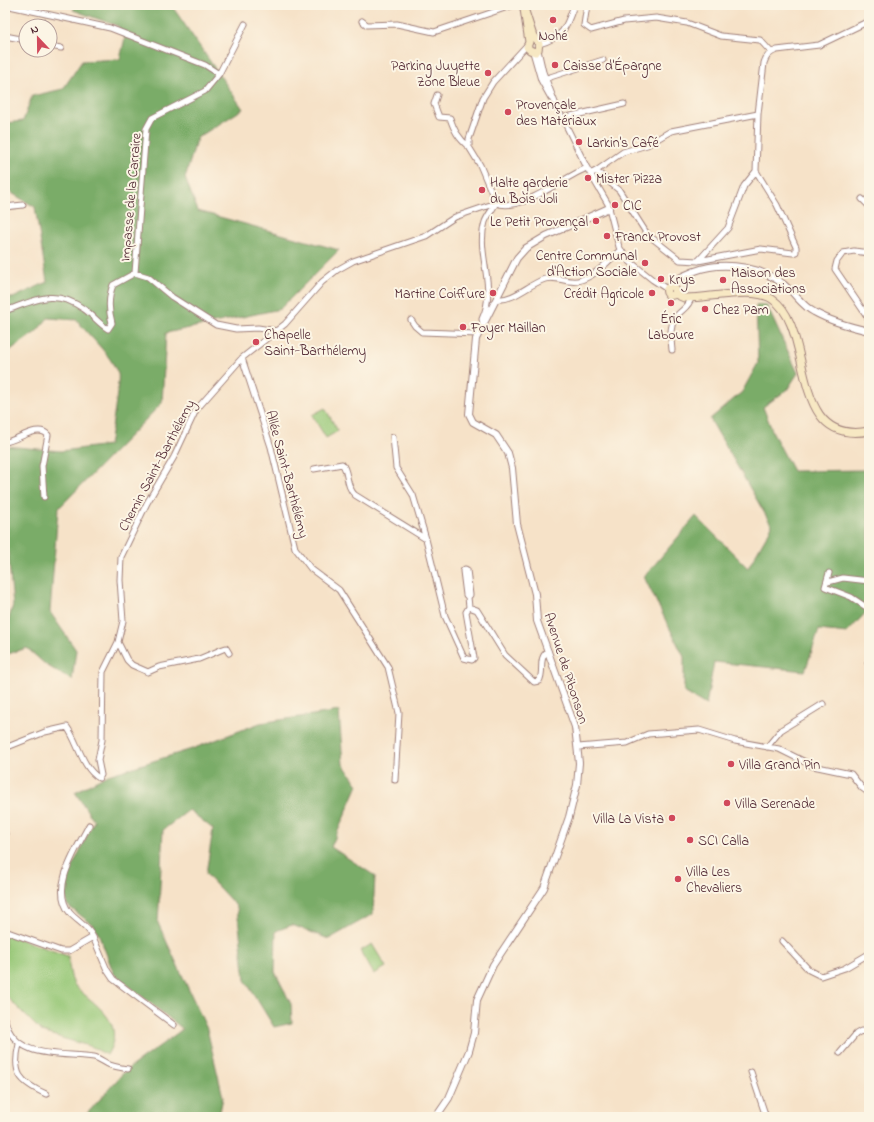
<svg xmlns="http://www.w3.org/2000/svg" width="874" height="1122" font-family="'Indie Flower',sans-serif">
	<style>
		.green { fill: #98c878; stroke: #717452 }
		.forest { fill: #7aac68; stroke: #62664a }
		.lines { fill: none; stroke-linecap: round; stroke-linejoin: round }
		.minor-casing { stroke: #a0807a; stroke-width: 7 }
		.tertiary-casing { stroke: #a0807a; stroke-width: 8 }
		.secondary-casing { stroke: #a0807a; stroke-width: 9 }
		.minor { stroke: #fff; stroke-width: 5 }
		.tertiary { stroke: #fff; stroke-width: 6 }
		.secondary { stroke: #f7e8c3; stroke-width: 7 }
		.poi-dot { fill: #d1495b; stroke: #fcf5e5; stroke-width: 1.5 }
		.labels { text-anchor: middle; stroke-width: 4; stroke-linejoin: round; paint-order: stroke }
		.poi-label { font-size: 14px; fill: #4a1f2b; stroke: #fcf5e5; text-anchor: start }
		.street-label { font-size: 14px; fill: #4a1f2b; stroke: #fcf5e5 }
	</style>
	<rect width="100%" height="100%" fill="#fcf5e5"/>
	<filter id="ink" filterUnits="userSpaceOnUse"><feTurbulence type="fractalNoise" baseFrequency=".025" numOctaves="2"/><feDisplacementMap in="SourceGraphic" scale="8" xChannelSelector="R" yChannelSelector="G"/><feConvolveMatrix kernelMatrix="1 2 1 2 8 2 1 2 1" color-interpolation-filters="sRGB"/></filter>
	<filter id="wash" filterUnits="userSpaceOnUse"><feTurbulence type="fractalNoise" baseFrequency=".012" numOctaves="4" result="noise"/><feDisplacementMap in="SourceGraphic" scale="16" xChannelSelector="R" yChannelSelector="G"/><feGaussianBlur stdDeviation="0.9" result="paint"/><feColorMatrix in="noise" values="0 0 0 0 0 0 0 0 0 0 0 0 0 0 0 0 0 1.4 0 .05"/><feComposite in="paint" operator="in"/></filter>
	<g filter="url(#wash)">
		<rect width="100%" height="100%" fill="#f6e2c8"/>
		<path class="green" d="M325 408 338 431 326 438 312 415Z
			M5 934 68 956C69 964 70 977 74 984 76 988 82 992 85 995 105 1012 124 1027 107 1055L92 1047 42 1032 5 995Z
			M372 944 386 967 374 974 360 951Z"/>
		<path class="forest" d="M76 5H175L174 9 243 109 197 138 185 178 198 211 339 250 280 309 166 333 162 403 58 509 50 612 76 650 72 680 46 665 27 648 5 655V631L13 605 8 551 5 549V446L61 451 109 445C111 434 120 380 118 374 110 353 90 338 77 320L48 318 36 332 9 351 5 349V296L13 298 47 282 35 207 5 189V123L23 121 32 96 63 89 82 61 120 59 125 38 118 26 73 10Z
			M756 305 767 306 798 373 787 390 763 407 774 435 793 471 867 470 869 472V609L847 633 819 630 805 671 714 662 706 705 684 692V657L644 577 696 516 748 568 772 526 710 419 742 392 758 363Z
			M339 711 343 764 358 785 331 847 375 876 373 914 329 939 292 925 276 931 275 972 291 1004 292 1023 274 1027 245 980 237 907 206 874 213 829 189 810 163 830 158 923 207 1029 223 1097 219 1117H84L125 1071 183 1029 114 974 99 935 93 925 67 905 65 891 67 878 94 821 75 792 108 775 192 749 260 723Z"/>
	</g>
	<g filter="url(#ink)">
		<g class="lines">
			<g class="minor-casing">
				<path id="minor" d="M5 5 110 28 205 65 219 74
					M587 5 584 25 591 30 624 21 656 18 687 23 721 36 760 40 771 52
					M362 21 367 25 397 24 434 32 514 5
					M5 36 26 40
					M539 44C564 37 566 28 574 5
					M50 46 61 48
					M538 50 543 72 556 105 587 168 608 204 619 247 628 260 653 280 667 289
					M533 52 541 80 551 98
					M541 80 603 60
					M437 95 434 104 439 117 450 118C454 130 458 138 469 147
					M562 118 624 104
					M596 171 623 152 647 145 671 131 758 114
					M590 174 596 171 619 190 647 234 680 260 698 261 761 249 793 253 796 252V247L777 205 756 171 758 114 764 63C766 56 770 52 777 50L819 45 869 21
					M862 199 869 206
					M5 207 23 205
					M869 253 854 251 843 253 837 261 835 269 869 319
					M698 261 728 228 744 186 756 171
					M135 273 146 129 152 118 205 91 219 74 245 24
					M497 299C514 301 529 284 545 279 558 275 569 285 581 280 597 275 608 261 620 250
					M5 311C36 300 54 288 84 309 93 315 99 324 108 329L112 323C108 309 108 298 113 285L135 273 148 277 172 297 216 325 236 329 258 328 277 331
					M411 320 415 326 422 332 478 334
					M483 324 482 319C498 287 475 253 485 222 487 216 493 209 496 203L480 165 469 147V139L483 98 493 82 527 45
					M672 350C671 339 669 328 675 318 680 310 689 308 691 298
					M242 358 271 447 295 548 311 569 339 590 388 667 399 713 395 780
					M5 402V410
					M393 437 396 468 413 495 426 539
					M5 442C17 441 38 423 48 435L42 466 44 497
					M314 469 342 464C349 471 345 486 355 495L426 539 445 616 464 658 472 660 474 658 466 612 469 607 477 610 505 655 534 682 539 681C545 671 537 659 548 651
					M829 573 825 587 851 597 869 609
					M828 582 843 578 869 581
					M468 597 466 595 463 571 465 569 467 570 470 595 468 597 469 607
					M118 642 127 660 132 665 148 672 159 667 199 659 223 649 226 648 229 653
					M868 663 869 662
					M578 747 627 743 648 734 699 730 735 741 779 749 813 766 851 774 862 788 869 793
					M767 747 781 730 823 704
					M5 748 45 732 67 727C78 742 82 768 99 778L101 775 98 760 102 740 103 672 118 642 123 621 120 580 121 557 147 503 174 457 196 410 242 358 285 324 322 282 337 270 353 261 426 236 455 217 496 203C522 213 563 177 587 168
					M5 834V845
					M5 931 61 951H69L93 937C88 926 78 922 70 913 49 888 77 849 89 825
					M93 937 107 970 113 979 174 1025
					M782 941 809 970 821 976 845 968 867 955 869 956
					M5 1020C15 1061 63 1052 94 1057 99 1058 105 1063 110 1065 116 1067 122 1068 128 1069
					M19 1044C12 1073 19 1082 46 1094
					M840 1053 856 1034 861 1031 869 1033
					M751 1072 766 1117"/>
			</g>
			<g class="tertiary-casing">
				<path id="tertiary" d="M670 286C673 279 688 274 695 271 725 260 767 267 790 290 798 298 804 307 814 312 830 321 851 327 869 331
					M436 1117 449 1098 469 1051 474 1033 477 1000 493 965 544 888 569 817 577 785 579 763 575 727 537 621 535 594 517 524 512 468 508 453 496 435 473 422 469 414 476 339 517 258 526 248 546 236 609 208"/>
			</g>
			<g class="secondary-casing">
				<path id="secondary" d="M523 5 533 36 539 44 538 50 535 52 530 50 527 47 529 42 524 9
					M666.5 291a4.5 4.5 0 1 1 9 0a4.5 4.5 0 1 1-9 0Z
					M675 294 684 298C708 299 752 286 772 299 816 327 786 447 869 431"/>
			</g>
			<use href="#minor" class="minor"/>
			<use href="#tertiary" class="tertiary"/>
			<use href="#secondary" class="secondary"/>
		</g>
	</g>
	<g class="poi-dot">
		<circle cx="553" cy="20" r="4"/>
		<circle cx="555" cy="65" r="4"/>
		<circle cx="488" cy="73" r="4"/>
		<circle cx="508" cy="112" r="4"/>
		<circle cx="579" cy="142" r="4"/>
		<circle cx="588" cy="178" r="4"/>
		<circle cx="482" cy="190" r="4"/>
		<circle cx="615" cy="205" r="4"/>
		<circle cx="596" cy="221" r="4"/>
		<circle cx="607" cy="236" r="4"/>
		<circle cx="645" cy="263" r="4"/>
		<circle cx="661" cy="279" r="4"/>
		<circle cx="723" cy="280" r="4"/>
		<circle cx="493" cy="293" r="4"/>
		<circle cx="652" cy="293" r="4"/>
		<circle cx="671" cy="303" r="4"/>
		<circle cx="705" cy="309" r="4"/>
		<circle cx="463" cy="327" r="4"/>
		<circle cx="256" cy="342" r="4"/>
		<circle cx="731" cy="764" r="4"/>
		<circle cx="727" cy="803" r="4"/>
		<circle cx="672" cy="818" r="4"/>
		<circle cx="690" cy="840" r="4"/>
		<circle cx="678" cy="879" r="4"/>
	</g>
	<g class="labels">
		<g class="poi-label">
			<text x="553" y="40" text-anchor="middle">Nohé</text>
			<text x="480" y="70" text-anchor="end">Parking Juyette<tspan x="480" dy="16">Zone Bleue</tspan></text>
			<text x="563" y="70">Caisse d'Épargne</text>
			<text x="516" y="109">Provençale<tspan x="516" dy="16">des Matériaux</tspan></text>
			<text x="587" y="147">Larkin's Café</text>
			<text x="596" y="183">Mister Pizza</text>
			<text x="490" y="187">Halte garderie<tspan x="490" dy="16">du Bois Joli</tspan></text>
			<text x="623" y="210">CIC</text>
			<text x="588" y="226" text-anchor="end">Le Petit Provençal</text>
			<text x="615" y="241">Franck Provost</text>
			<text x="637" y="260" text-anchor="end">Centre Communal<tspan x="637" dy="16">d'Action Sociale</tspan></text>
			<text x="731" y="277">Maison des<tspan x="731" dy="16">Associations</tspan></text>
			<text x="669" y="284">Krys</text>
			<text x="485" y="298" text-anchor="end">Martine Coiffure</text>
			<text x="644" y="298" text-anchor="end">Crédit Agricole</text>
			<text x="713" y="314">Chez Pam</text>
			<text x="671" y="323" text-anchor="middle">Éric<tspan x="671" dy="16">Laboure</tspan></text>
			<text x="471" y="332">Foyer Maillan</text>
			<text x="264" y="339">Chapelle<tspan x="264" dy="16">Saint-Barthélemy</tspan></text>
			<text x="739" y="769">Villa Grand Pin</text>
			<text x="735" y="808">Villa Serenade</text>
			<text x="664" y="823" text-anchor="end">Villa La Vista</text>
			<text x="698" y="845">SCI Calla</text>
			<text x="686" y="876">Villa Les<tspan x="686" dy="16">Chevaliers</tspan></text>
		</g>
		<g class="street-label">
			<text transform="translate(130 197) rotate(-85)" y="5">Impasse de la Carraire</text>
			<text transform="translate(156 465) rotate(-62)" y="5">Chemin Saint-Barthélemy</text>
			<text transform="translate(288 474) rotate(75)" y="5">Allée Saint-Barthélémy</text>
			<text transform="translate(567 668) rotate(72)" y="5">Avenue de Pibonson</text>
		</g>
	</g>
	<rect width="874" height="1122" fill="none" stroke="#fcf5e5" stroke-width="20"/>
	<g transform="translate(38 38) rotate(338)"><circle r="19" fill="#fcf5e5" stroke="#b59f9b"/>
	<path d="M0-3L7 15L0 10L-7 15Z" fill="#d1495b"/>
	<text y="-6" font-size="11" font-weight="bold" text-anchor="middle" fill="#4a1f2b">N</text>
	</g>
</svg>
